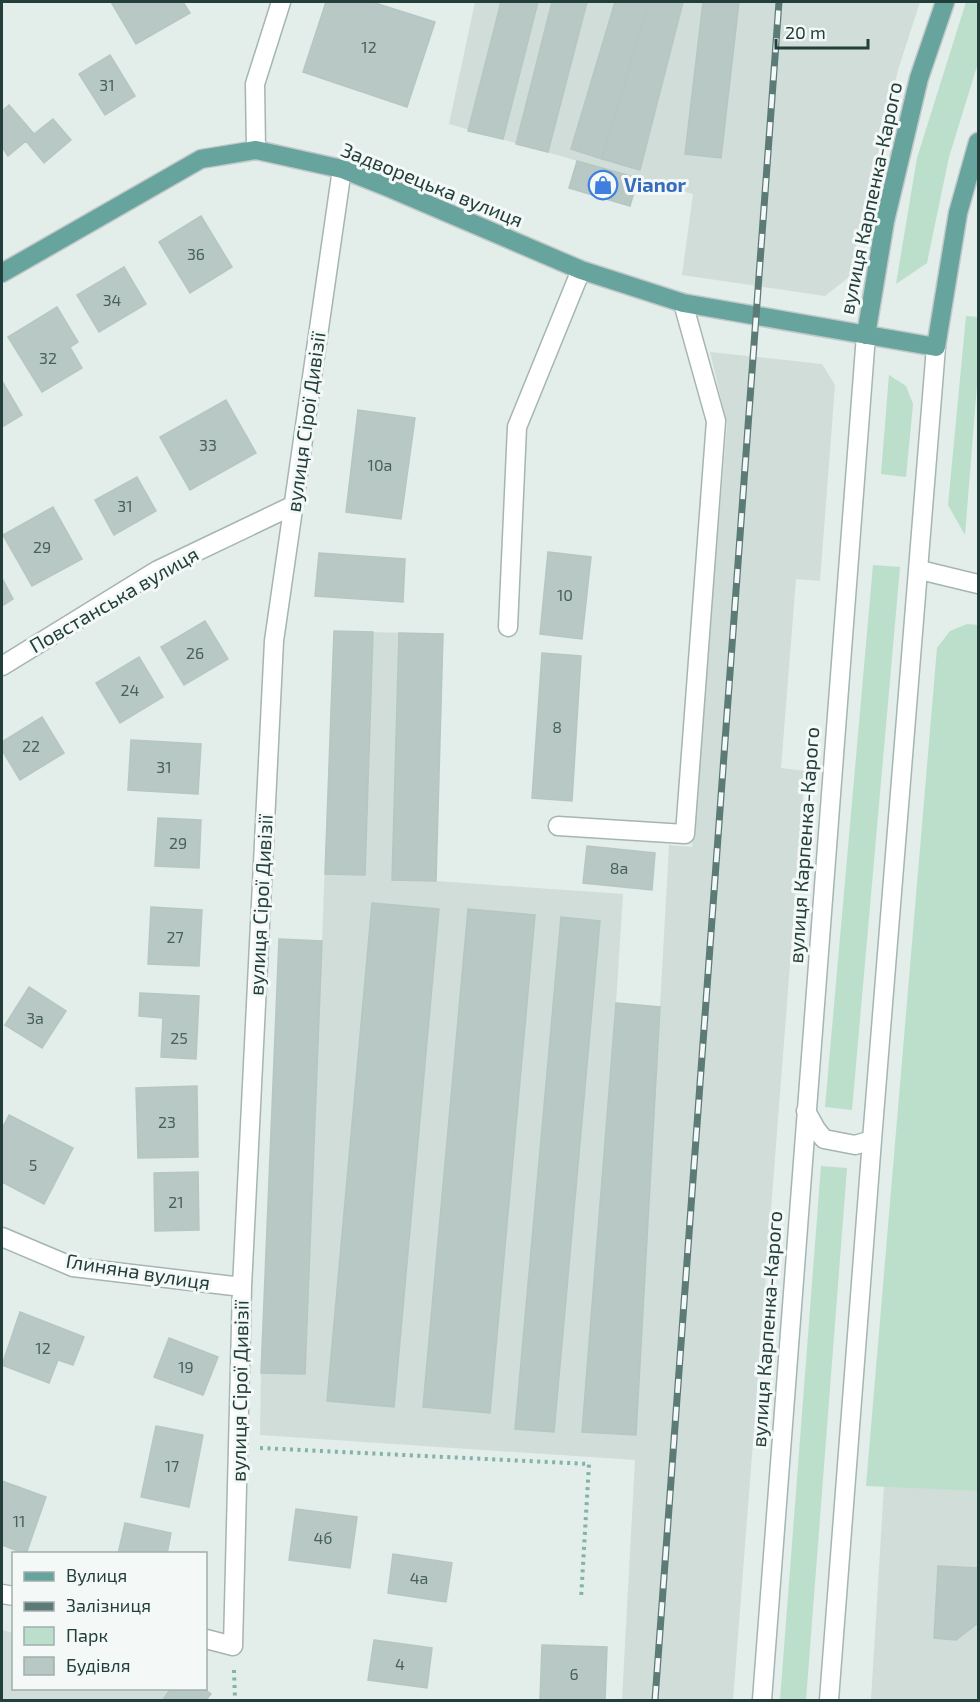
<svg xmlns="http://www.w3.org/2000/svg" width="980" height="1702" font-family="'Exo 2',sans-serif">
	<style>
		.built { fill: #d1ddd9 }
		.green { fill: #bbdfca }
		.building { fill: #b8c8c4; stroke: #b5c7c2; stroke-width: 1.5 }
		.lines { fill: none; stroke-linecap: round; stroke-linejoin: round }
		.minor-casing { stroke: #a5b5b2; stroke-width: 21 }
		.major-casing { stroke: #c1c9c8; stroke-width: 21 }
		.path { stroke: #82b2aa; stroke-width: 4; stroke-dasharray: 3 4.5; stroke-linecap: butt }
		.minor { stroke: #fff; stroke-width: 18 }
		.major { stroke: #66a49d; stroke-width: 18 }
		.rail-casing { stroke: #5c7b77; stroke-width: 7 }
		.rail { stroke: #f4f9f7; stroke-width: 4.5; stroke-dasharray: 14; stroke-linecap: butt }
		.labels { text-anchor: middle; stroke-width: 6; stroke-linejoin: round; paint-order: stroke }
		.number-label { font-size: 16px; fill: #48615e }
		.street-label { font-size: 20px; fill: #223f3c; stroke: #f4f9f7 }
		.shop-label { font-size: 20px; font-weight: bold; fill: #366cbe; stroke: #f4f9f7; text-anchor: start }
	</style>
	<rect width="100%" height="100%" fill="#e3edea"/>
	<path class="built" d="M475 2H920L898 70 849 277 825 296 682 275 693 194 449 124Z
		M710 352 822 364 835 385 820 581 796 579 781 768 805 771 733 1700H622L635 1460 260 1435 261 1373 279 939 322 941 334 631 443 634 436 881 623 894 616 1003 660 1007 669 845 692 847 727 424Z
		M884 1486 978 1491V1700H871Z
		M2 1630 13 1633 14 1688H203L211 1694 207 1700H2Z"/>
	<path class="green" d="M966 2H978V63L949 157 927 263 896 284 917 158Z
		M966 316 978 317V372L965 535 948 505Z
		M889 375 906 386 913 404 906 477 881 474Z
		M873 565 900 567 852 1110 825 1107Z
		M967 624 978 625V1491L866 1486 937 648 950 631Z
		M821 1166 847 1168 806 1700H780Z"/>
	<path class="building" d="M111 2H183L190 13 136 44Z
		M326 2H372L435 22 407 107 303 72Z
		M501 2H538L503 139 468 131Z
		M552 2H587L548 152 516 144Z
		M615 2H649L602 159 571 149Z
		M649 2H683L640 170 602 159Z
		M703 2H739L721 158 685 154Z
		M110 55 135 96 105 115 79 74Z
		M9 105 34 134 53 119 71 140 44 163 26 141 8 156 2 147V111Z
		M577 161 638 178 630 206 569 188Z
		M201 216 232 267 190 293 159 242Z
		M124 267 146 304 99 332 77 295Z
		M57 307 78 342 70 347 82 368 42 392 8 337Z
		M2 381 22 415 2 427Z
		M226 400 256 453 190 490 160 437Z
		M358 410 415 418 401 519 346 512Z
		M137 477 156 511 114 535 95 500Z
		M53 507 82 559 32 586 3 535Z
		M548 552 591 557 582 639 540 634Z
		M319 553 405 559 403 602 315 596Z
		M2 578 13 599 2 606Z
		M205 621 228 659 184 685 161 647Z
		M334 631 373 632 365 875 325 874Z
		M399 633 443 634 436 881 392 880Z
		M542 653 581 656 572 801 532 798Z
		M139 657 163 697 120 723 96 683Z
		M42 717 64 753 20 780 2 750V742Z
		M131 740 201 744 198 794 128 790Z
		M158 818 201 820 199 868 155 866Z
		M587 846 655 853 652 890 583 883Z
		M372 903 439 909 394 1407 327 1401Z
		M151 907 202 910 199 966 148 964Z
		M468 909 535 915 490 1413 423 1407Z
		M561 917 600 921 554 1432 515 1429Z
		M279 939 322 941 305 1374 261 1373Z
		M29 987 66 1011 42 1048 5 1025Z
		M140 993 199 996 196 1059 161 1057 163 1018 139 1016Z
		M616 1003 660 1007 636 1435 582 1432Z
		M197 1086 198 1157 138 1158 136 1088Z
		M9 1115 73 1148 44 1204 2 1182V1129Z
		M198 1172 199 1230 155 1231 154 1173Z
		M20 1312 84 1337 73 1365 58 1360 49 1383 2 1365Z
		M169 1338 218 1357 203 1395 154 1377Z
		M156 1426 203 1435 189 1507 141 1497Z
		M2 1481 46 1497 26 1554 2 1545Z
		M296 1509 357 1517 350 1568 289 1560Z
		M125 1523 171 1533 167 1554H118Z
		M393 1554 452 1563 446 1602 388 1593Z
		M938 1566 978 1568V1623L956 1640 934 1638Z
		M374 1640 432 1648 427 1688 368 1680Z
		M542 1645 607 1647 605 1700H540Z
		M171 1688H203L211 1694 206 1700H163Z"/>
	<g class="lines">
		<g class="minor-casing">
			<path id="minor" d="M256 150 255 84 281 2
				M920 570 978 584
				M508 627 517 427 581 270
				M2 666 158 570 294 505
				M558 826 685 834 716 421 683 303
				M806 1111 816 1129 824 1139 855 1145 872 1140
				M2 1237 73 1267 242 1287
				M2 1594 14 1596
				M206 1639 233 1646 242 1287 274 641 342 169
				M762 1700 866 335
				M829 1700 872 1140 936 347"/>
		</g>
		<g class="major-casing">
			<path id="major" d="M2 273 201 159 256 150 342 169 392 189 581 270 683 303 936 347 958 213 978 142
				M866 335 885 221 919 78 945 2"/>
		</g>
		<path class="path" d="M260 1448 589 1464 581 1599
			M234 1670 235 1700"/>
		<use href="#minor" class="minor"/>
		<use href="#major" class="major"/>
		<g class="rail-casing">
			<path id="rail" d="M655 1700 779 2"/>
		</g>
		<use href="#rail" class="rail"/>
	</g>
	<defs>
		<g id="shop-ring" transform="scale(1.5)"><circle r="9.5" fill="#f4f9f7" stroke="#3f7fe0" stroke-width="1.5"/><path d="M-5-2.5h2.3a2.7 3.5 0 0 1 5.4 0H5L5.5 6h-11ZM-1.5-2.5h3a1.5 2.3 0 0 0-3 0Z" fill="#3f7fe0"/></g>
	</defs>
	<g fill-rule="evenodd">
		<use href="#shop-ring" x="603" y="185"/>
	</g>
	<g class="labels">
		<g class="number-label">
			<text x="369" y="53">12</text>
			<text x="107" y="91">31</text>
			<text x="196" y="260">36</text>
			<text x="112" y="306">34</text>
			<text x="48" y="364">32</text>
			<text x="208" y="451">33</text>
			<text x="380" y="471">10а</text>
			<text x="125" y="512">31</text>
			<text x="42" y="553">29</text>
			<text x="565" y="601">10</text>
			<text x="195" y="659">26</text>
			<text x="130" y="696">24</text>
			<text x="557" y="733">8</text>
			<text x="31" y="752">22</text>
			<text x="164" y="773">31</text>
			<text x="178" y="849">29</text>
			<text x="619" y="874">8а</text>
			<text x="175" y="943">27</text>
			<text x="35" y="1024">3а</text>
			<text x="179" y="1044">25</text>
			<text x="167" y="1128">23</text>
			<text x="33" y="1171">5</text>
			<text x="176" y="1208">21</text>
			<text x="43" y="1354">12</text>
			<text x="186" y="1373">19</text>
			<text x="172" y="1472">17</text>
			<text x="19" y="1527">11</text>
			<text x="323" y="1544">4б</text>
			<text x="419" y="1584">4а</text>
			<text x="400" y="1670">4</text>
			<text x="574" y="1680">6</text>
		</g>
		<g class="street-label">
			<text transform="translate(432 185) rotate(22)" y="7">Задворецька вулиця</text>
			<text transform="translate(871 198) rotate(-78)" y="7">вулиця Карпенка-Карого</text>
			<text transform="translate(306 422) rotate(-82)" y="7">вулиця Сірої Дивізії</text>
			<text transform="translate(114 600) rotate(-30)" y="7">Повстанська вулиця</text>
			<text transform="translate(804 845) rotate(-86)" y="7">вулиця Карпенка-Карого</text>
			<text transform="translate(261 905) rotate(-87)" y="7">вулиця Сірої Дивізії</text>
			<text transform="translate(138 1272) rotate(9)" y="7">Глиняна вулиця</text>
			<text transform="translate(767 1329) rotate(-86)" y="7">вулиця Карпенка-Карого</text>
			<text transform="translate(240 1391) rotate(-89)" y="7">вулиця Сірої Дивізії</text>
		</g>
		<g class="shop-label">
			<text x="624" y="192">Vianor</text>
		</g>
	</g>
	<rect width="980" height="1702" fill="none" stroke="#223f3c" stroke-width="6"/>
	<rect x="12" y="1552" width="195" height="138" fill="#f4f9f7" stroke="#a0afac" stroke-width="1.5"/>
	<rect x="24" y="1572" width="30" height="9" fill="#66a49d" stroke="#a0afac" stroke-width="1.5"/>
	<text x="66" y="1582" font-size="18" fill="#223f3c">Вулиця</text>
	<rect x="24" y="1602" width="30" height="9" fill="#5c7b77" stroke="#a0afac" stroke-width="1.5"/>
	<text x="66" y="1612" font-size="18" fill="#223f3c">Залізниця</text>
	<rect x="24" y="1627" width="30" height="18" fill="#bbdfca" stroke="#a0afac" stroke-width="1.5"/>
	<text x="66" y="1642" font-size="18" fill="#223f3c">Парк</text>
	<rect x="24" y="1657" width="30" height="18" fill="#b8c8c4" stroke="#a0afac" stroke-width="1.5"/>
	<text x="66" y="1672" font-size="18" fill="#223f3c">Будівля</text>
	<path d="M776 39v9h92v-9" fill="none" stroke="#223f3c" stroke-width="3"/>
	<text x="785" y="39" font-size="18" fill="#223f3c" stroke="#f4f9f7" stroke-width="4.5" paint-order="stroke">20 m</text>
</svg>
